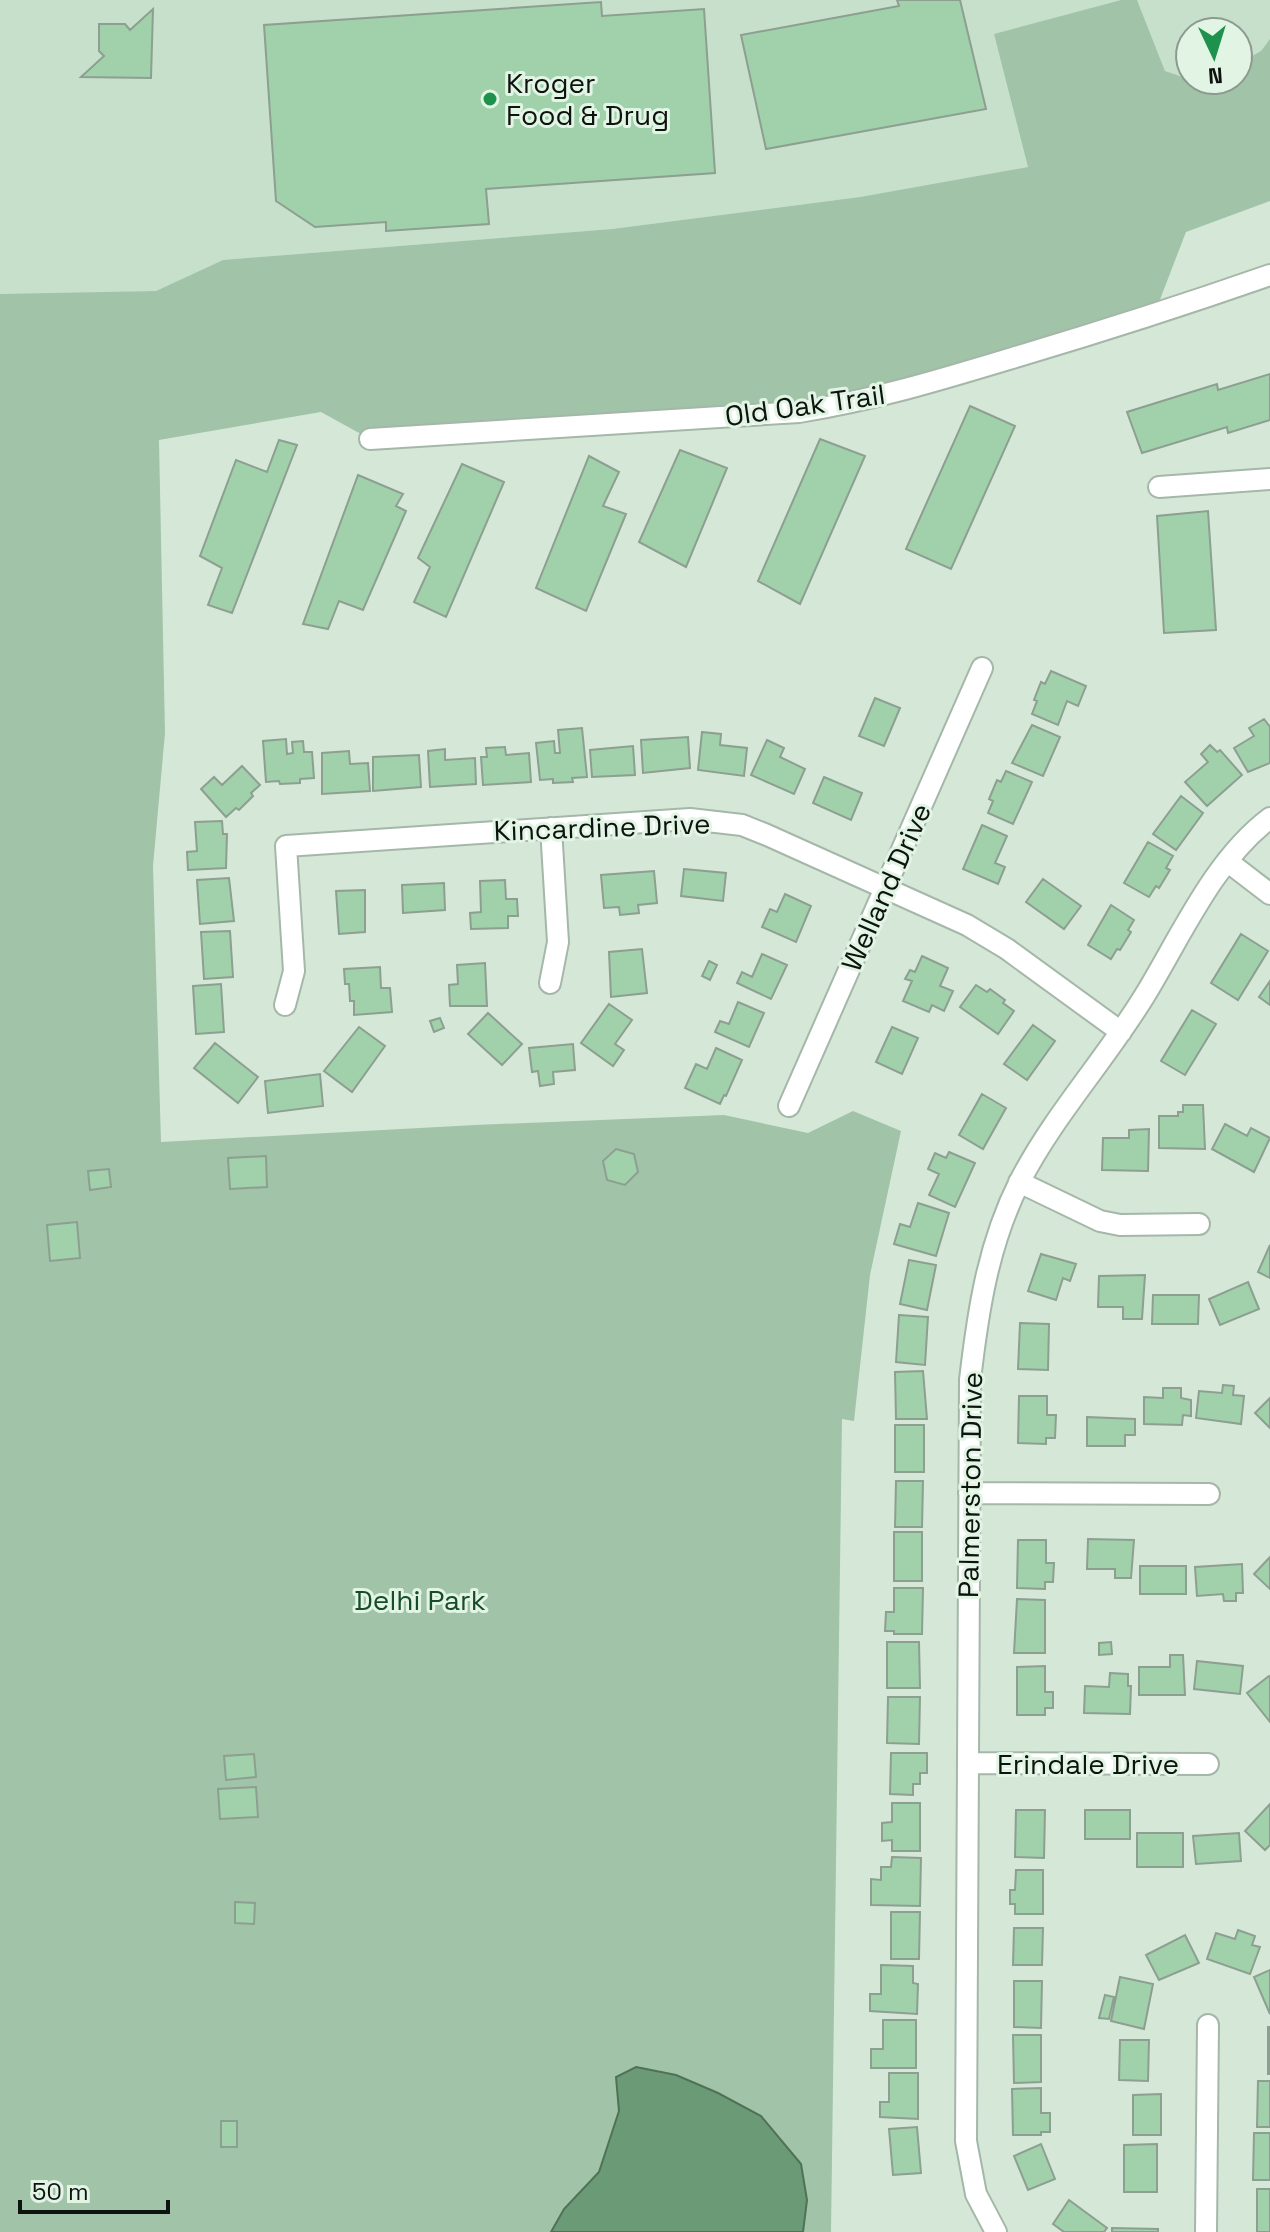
<svg xmlns="http://www.w3.org/2000/svg" width="1270" height="2232" font-family="'Space Grotesk',sans-serif">
	<style>
		.built { fill: #c6e0cb }
		.green { fill: #a1c3a8 }
		.water { fill: #6b9a76; stroke: #4f7257; stroke-width: 2 }
		.building { fill: #a0d1aa; stroke: #8d9f91; stroke-width: 2 }
		.lines { fill: none; stroke-linecap: round; stroke-linejoin: round }
		.minor-casing { stroke: #a4b7a8; stroke-width: 24 }
		.minor { stroke: #fff; stroke-width: 20 }
		.poi-dot { fill: #1e914c; stroke: #e2f5e5; stroke-width: 3 }
		.labels { text-anchor: middle; stroke-width: 6; stroke-linejoin: round; paint-order: stroke }
		.poi-label { font-size: 28px; fill: #0d130e; stroke: #e2f5e5; text-anchor: start }
		.street-label { font-size: 28px; fill: #0d130e; stroke: #e2f5e5 }
		.park-label { font-size: 28px; fill: #164c29; stroke: #e2f5e5 }
	</style>
	<rect width="100%" height="100%" fill="#d5e8d8"/>
	<path class="built" d="M0 0H1121L994 34 1029 167 860 197 612 229 223 260 156 291 0 295Z
		M1137 0H1270V39L1261 51 1238 64V32H1190V79L1165 71Z"/>
	<path class="green" d="M1121 0H1137L1165 71 1204 84 1211 80H1238V64L1261 51 1270 39V201L1186 232 1154 315 853 404 370 439 321 412 159 440 165 733 153 866 161 1142 475 1125 724 1115 808 1133 853 1111 901 1131 870 1275 854 1421 842 1419 831 2232H0V294L156 291 223 260 612 229 860 197 1028 167 994 34Z"/>
	<path class="water" d="M636 2067 676 2075 718 2093 761 2116 801 2164 807 2200 803 2232H551L564 2209 599 2172 619 2111 616 2077Z"/>
	<path class="building" d="M897 0H960L986 109 766 149 741 35 899 6Z
		M601 2 602 16 704 9 715 173 486 189 489 224 386 231V222L315 227 276 201 264 25Z
		M153 9 151 78 81 77 104 56 99 51V24H125L130 30Z
		M1270 374V420L1228 433 1227 427 1142 453 1127 412 1217 384 1218 390Z
		M970 406 1015 426 951 569 906 549Z
		M820 439 865 456 800 604 758 581Z
		M279 440 297 445 232 613 208 605 222 568 200 556 236 460 267 472Z
		M680 450 727 468 686 567 639 542Z
		M589 456 619 472 603 506 626 514 586 611 536 588Z
		M462 464 504 482 446 617 414 602 430 567 418 558Z
		M358 475 403 494 396 506 406 511 363 610 339 601 328 629 303 624Z
		M1208 511 1216 630 1164 633 1157 516Z
		M1051 671 1086 686 1078 706 1067 701 1058 725 1032 714 1037 701 1034 700 1041 682 1045 684Z
		M875 698 900 708 884 746 859 736Z
		M1264 719 1270 727V763L1248 772 1234 748 1254 736 1249 728Z
		M1032 725 1060 737 1043 776 1012 763Z
		M582 728 587 777 572 778 573 782 553 783V779L540 780 536 743 554 741 555 753H560L558 730Z
		M702 732 721 734 720 745 747 748 744 776 698 770Z
		M688 737 690 768 643 773 641 740Z
		M286 739 287 754 293 753 292 742 303 741 304 752H312L314 778 300 779V783L280 784 279 781 266 782 263 741Z
		M767 740 784 748 780 757 805 769 794 794 751 775Z
		M1210 745 1217 752 1220 750 1242 775 1207 806 1185 782 1208 762 1201 754Z
		M633 746 635 775 592 777 590 750Z
		M505 747 506 755 529 753 531 782 483 785 481 757H487L486 748Z
		M445 749V760L475 758 476 784 430 787 428 751Z
		M349 751 350 764 368 763 370 791 322 794V753Z
		M419 755 421 787 373 791V757Z
		M242 766 260 785 251 793 253 796 239 810 236 808 226 817 201 789 214 777 222 785Z
		M1006 771 1032 782 1013 824 988 813 993 801 989 799 997 780 1001 782Z
		M824 777 862 793 851 820 813 803Z
		M1181 796 1203 813 1176 850 1153 834Z
		M222 821 223 834H227L226 868 188 870 187 852 197 851 195 822Z
		M982 825 1007 836 995 863 1005 867 998 884 963 869Z
		M1148 842 1173 856 1166 868 1170 870 1159 888 1156 886 1149 897 1124 883Z
		M684 869 726 873 723 901 681 896Z
		M654 871 657 903 638 905 639 913 620 915 619 907 604 908 601 875Z
		M229 878 234 921 200 924 197 880Z
		M1043 879 1081 906 1064 929 1026 902Z
		M505 880 506 899H517L518 916H508V928L471 929 470 913 481 912 480 881Z
		M444 883 445 910 403 913 402 885Z
		M365 890V932L339 934 336 891Z
		M785 894 811 906 796 942 762 927 770 909 777 912Z
		M1111 905 1134 920 1128 930 1131 932 1120 950 1117 949 1111 959 1088 945Z
		M230 931 233 977 204 979 201 932Z
		M1241 934 1268 951 1238 1000 1211 983Z
		M642 949 647 993 611 997 609 952Z
		M762 954 787 965 771 999 737 983 742 972 752 977Z
		M922 956 948 968 940 986 953 991 944 1011 932 1005 929 1012 903 1001 912 981 905 979 910 970 915 972Z
		M709 961 717 965 710 980 702 976Z
		M485 963 487 1006H450L449 985 458 984 457 965Z
		M380 967 381 988H390L392 1012 354 1015V1001H350L349 984H345L344 969Z
		M1270 981V1005L1259 997Z
		M221 984 224 1032 196 1034 193 986Z
		M976 985 987 992 990 989 1005 1000 1003 1003 1014 1011 998 1034 960 1007Z
		M738 1002 764 1013 749 1047 715 1032 720 1021 729 1024Z
		M609 1004 632 1020 615 1044 624 1050 613 1066 581 1043Z
		M1192 1010 1216 1024 1185 1075 1161 1061Z
		M488 1013 522 1044 502 1065 468 1034Z
		M440 1018 444 1028 434 1032 430 1021Z
		M1033 1025 1055 1041 1027 1080 1004 1064Z
		M359 1027 385 1046 352 1092 324 1071Z
		M892 1027 918 1038 902 1074 876 1062Z
		M215 1043 258 1077 238 1103 194 1068Z
		M573 1044 575 1070 553 1072 554 1084 540 1086 538 1071 532 1072 529 1048Z
		M716 1048 742 1060 726 1096 724 1095 720 1104 685 1088 696 1064 707 1069Z
		M320 1074 323 1106 268 1113 265 1081Z
		M982 1094 1006 1108 983 1149 959 1135Z
		M1183 1105H1203L1205 1149 1159 1148V1116H1178V1112H1183Z
		M1225 1124 1247 1136 1251 1128 1270 1138 1254 1172 1212 1149Z
		M1149 1129 1148 1171 1102 1170 1103 1138H1129V1130Z
		M616 1149 634 1154 638 1172 625 1185 607 1180 603 1161Z
		M949 1152 975 1163 955 1207 929 1195 939 1174 928 1169 935 1153 946 1158Z
		M266 1156 267 1187 230 1189 228 1158Z
		M109 1169 111 1187 90 1190 88 1171Z
		M918 1203 949 1213 936 1256 894 1244 900 1224 910 1227Z
		M77 1222 80 1258 50 1261 47 1225Z
		M1270 1245V1278L1258 1272Z
		M1041 1254 1076 1264 1070 1281 1063 1278 1056 1300 1028 1291Z
		M909 1260 936 1265 927 1310 900 1304Z
		M1145 1275 1142 1319H1123V1307H1098L1099 1276Z
		M1248 1282 1259 1309 1220 1325 1209 1299Z
		M1153 1295H1199L1198 1324H1152Z
		M899 1315 928 1317 925 1365 896 1362Z
		M1020 1323 1049 1324 1048 1370 1018 1369Z
		M923 1371 927 1419H896L895 1372Z
		M1223 1385 1234 1386 1233 1395 1244 1396 1241 1424 1196 1418 1199 1391 1222 1393Z
		M1163 1388H1181V1398L1191 1400V1416L1183 1415 1182 1425 1144 1424V1397L1163 1398Z
		M1019 1396H1047V1415H1056L1055 1438H1046V1444L1018 1443Z
		M1270 1398V1428L1255 1413Z
		M1087 1417 1135 1419V1435H1125V1446H1087Z
		M895 1425H924V1472H895Z
		M896 1481H923L922 1527H895Z
		M894 1532H922V1581H894Z
		M1088 1539 1134 1540 1131 1578H1115V1569H1087Z
		M1018 1540H1046V1563H1054L1053 1582H1045V1589L1017 1588Z
		M1270 1557V1589L1254 1574Z
		M1242 1564 1243 1593H1236V1601H1224L1223 1594 1197 1596 1195 1567Z
		M1140 1566H1186V1594H1140Z
		M894 1588H923L922 1634H894V1631H885L886 1612H894Z
		M1017 1599 1045 1600V1653H1014Z
		M887 1642H919L920 1688H887Z
		M1111 1642 1112 1654 1099 1655V1643Z
		M1170 1655H1183L1185 1695H1139V1667H1170Z
		M1197 1661 1243 1666 1240 1694 1194 1689Z
		M1045 1666V1692H1053V1708H1045V1715H1017V1667Z
		M1110 1673 1128 1674V1686H1131L1130 1714 1084 1713 1085 1686 1109 1687Z
		M1269 1676 1270 1677V1722L1247 1693Z
		M888 1697H920L919 1744 887 1743Z
		M891 1753H927V1773H920V1784H913V1795L890 1794Z
		M254 1754 256 1777 226 1780 224 1756Z
		M256 1787 258 1817 220 1819 218 1789Z
		M892 1803H920V1851H892V1840L882 1841V1823L892 1822Z
		M1270 1804V1845L1265 1850 1245 1831Z
		M1016 1810H1045L1044 1858 1015 1857Z
		M1085 1810H1130V1839H1085Z
		M1137 1833H1183V1867H1137Z
		M1239 1833 1241 1861 1196 1864 1193 1836Z
		M892 1857 921 1858 920 1906 871 1905V1879L881 1880V1867H891Z
		M1016 1870H1043V1914H1015V1904H1010V1890H1015Z
		M235 1902 255 1903 254 1924 235 1923Z
		M891 1912H920L919 1959H891Z
		M1014 1928H1043L1042 1965H1013Z
		M1238 1930 1255 1936 1252 1945 1260 1947 1250 1974 1207 1959 1216 1933 1235 1939Z
		M1185 1935 1199 1963 1159 1980 1146 1955Z
		M881 1965 913 1966V1983L918 1984 917 2014 870 2011V1994H881Z
		M1270 1970V2014L1254 1977Z
		M1120 1977 1153 1984 1144 2029 1111 2021Z
		M1014 1981H1042L1041 2028 1014 2027Z
		M1105 1995 1114 1997 1109 2019 1099 2018Z
		M883 2020H916V2068H871V2049H883Z
		M1268 2027H1270V2074H1268Z
		M1013 2035H1041V2082L1014 2083Z
		M1120 2040H1149L1148 2081 1119 2080Z
		M889 2073H918V2119L880 2117V2102H889Z
		M1258 2081H1270V2127H1257Z
		M1041 2088V2113H1050V2132H1041V2135H1013L1012 2089Z
		M1161 2094V2135H1133V2095Z
		M221 2121H237V2147H221Z
		M917 2127 921 2173 893 2175 889 2129Z
		M1254 2133H1270V2180H1253Z
		M1041 2144 1055 2179 1028 2190 1014 2156Z
		M1157 2144V2192H1124V2145Z
		M1257 2189H1270V2232H1257Z
		M1069 2200 1107 2228 1104 2232H1064L1053 2224Z
		M1112 2228 1158 2229V2232H1112Z"/>
	<g class="lines">
		<g class="minor-casing">
			<path id="minor" d="M370 439 799 412C875 400 946 378 1019 356 1103 331 1187 304 1270 275
				M1159 487 1270 479
				M1227 861 1270 894
				M550 983 558 942 551 828
				M285 1005 294 971 286 846 690 819 742 825 767 835 967 925 1007 949 1121 1032
				M789 1106 982 668
				M1019 1182 1100 1221 1120 1225 1199 1224
				M969 1493 1209 1494
				M968 1763 1208 1764
				M996 2232 976 2194 966 2141 970 1380C978 1311 988 1244 1020 1181 1054 1115 1106 1059 1145 995 1181 936 1214 860 1270 818
				M1206 2232 1208 2025"/>
		</g>
		<use href="#minor" class="minor"/>
	</g>
	<circle class="poi-dot" cx="490" cy="99" r="8"/>
	<g class="labels">
		<g class="poi-label">
			<text x="506" y="93">Kroger<tspan x="506" dy="32">Food &amp; Drug</tspan></text>
		</g>
		<g class="street-label">
			<text transform="translate(805 405) rotate(-8)" y="10">Old Oak Trail</text>
			<text transform="translate(602 827) rotate(-2)" y="10">Kincardine Drive</text>
			<text transform="translate(886 887) rotate(-66)" y="10">Welland Drive</text>
			<text transform="translate(970 1485) rotate(-89)" y="10">Palmerston Drive</text>
			<text x="1088" y="1774">Erindale Drive</text>
		</g>
		<g class="park-label">
			<text x="420" y="1610">Delhi Park</text>
		</g>
	</g>
	<g transform="translate(1214 56) rotate(176)"><circle r="38" fill="#e2f5e5" stroke="#8d9b8f" stroke-width="2"/>
	<path d="M0-6L14 30L0 20L-14 30Z" fill="#1e914c"/>
	<text y="-12" font-size="22" font-weight="bold" text-anchor="middle" fill="#0d130e">N</text>
	</g>
	<path d="M20 2200v12h148v-12" fill="none" stroke="#0d130e" stroke-width="4"/>
	<text x="32" y="2200" font-size="24" fill="#0d130e" stroke="#e2f5e5" stroke-width="6" paint-order="stroke">50 m</text>
</svg>
